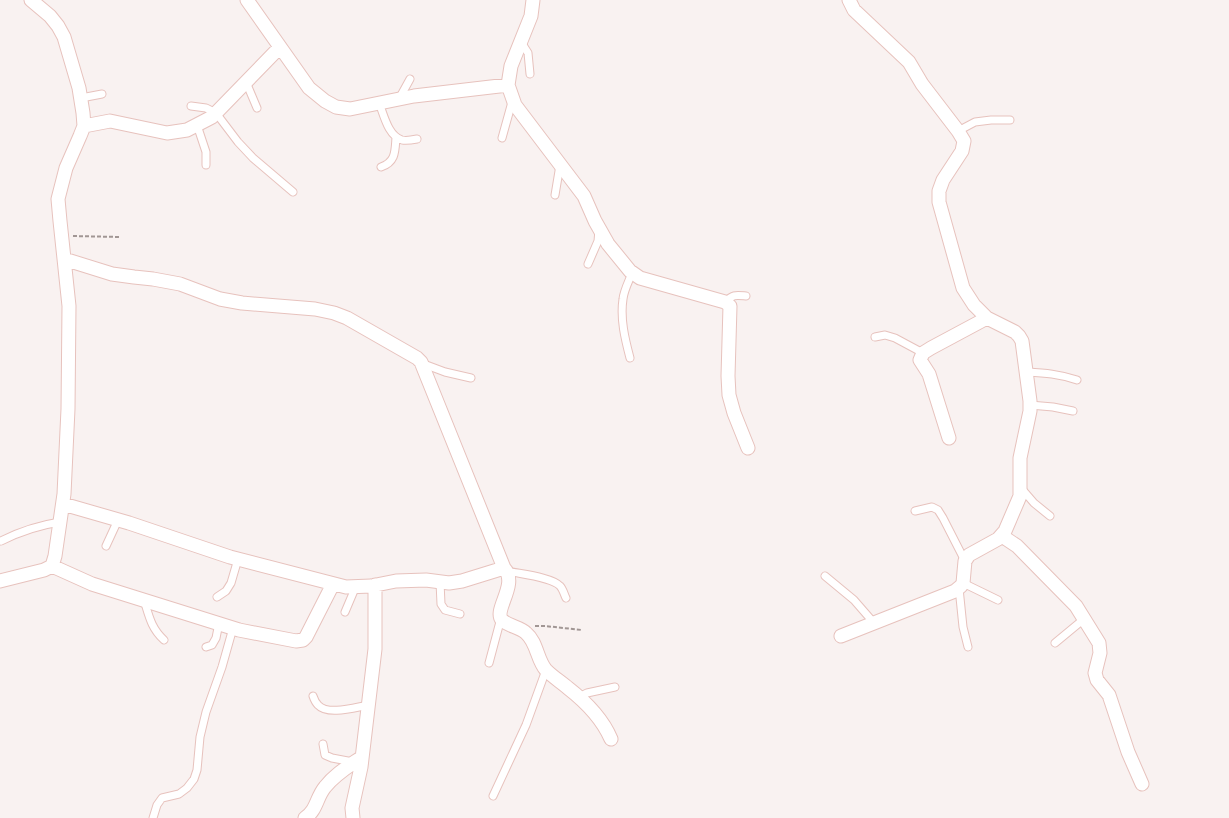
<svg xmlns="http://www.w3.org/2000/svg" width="1229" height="818" font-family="'Work Sans',sans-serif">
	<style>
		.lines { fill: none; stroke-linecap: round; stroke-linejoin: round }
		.service-casing { stroke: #e7c2bd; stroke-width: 9 }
		.minor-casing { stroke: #e7c2bd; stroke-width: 15 }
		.path { stroke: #a19694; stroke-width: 2; stroke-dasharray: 4 2; stroke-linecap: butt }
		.service { stroke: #fff; stroke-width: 7 }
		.minor { stroke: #fff; stroke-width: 13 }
	</style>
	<rect width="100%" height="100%" fill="#f9f2f1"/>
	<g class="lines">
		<g class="service-casing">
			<path id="service" d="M521 42 528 53 530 74
				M246 82 257 108
				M81 98 102 94
				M399 99 410 79
				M379 103C384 115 388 136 402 140 406 141 412 140 417 139
				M191 106 206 108 216 113 238 142 253 158 293 192
				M197 125 206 152V165
				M958 131 975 122 991 120H1010
				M502 138 512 102
				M381 167C396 162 395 151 396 137
				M555 195 560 165
				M588 264 598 241 599 230
				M725 302C733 294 736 295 746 296
				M875 337 885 335 895 338 923 353
				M630 358C625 339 620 319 623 299 624 290 629 281 632 273
				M421 363 445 372 471 378
				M1027 372C1045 373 1059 374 1077 380
				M1030 405 1053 407 1073 411
				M1021 488 1034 503 1050 516
				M915 511 932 507 938 510 943 518 965 561
				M1 541C19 532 40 525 60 522
				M106 546 118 520
				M507 571C520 574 552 577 560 586 563 589 564 594 566 598
				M825 576 854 600 874 623
				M440 582 441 604 445 610 460 614
				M963 583 998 600
				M959 588 963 627 968 647
				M217 597 226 591 231 583 238 559
				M144 600C149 616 151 628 164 640
				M345 612 356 586
				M1055 643 1084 619
				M206 647 212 645 216 638 219 623
				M489 663 501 618
				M313 696C314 699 316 703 318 705 328 716 356 707 369 705
				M579 697 587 693 615 687
				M323 744 325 755 332 758 353 762
				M493 796 526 725 546 670
				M153 818 157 805 162 798 179 794 187 788 194 779 197 770 200 737 206 712 222 667 233 628"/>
		</g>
		<g class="minor-casing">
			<path id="minor" d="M247 0 309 88 325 101 336 107 350 109 414 96 508 85
				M533 0 531 16 511 66 508 85 515 105 584 196 595 221 608 244 630 271 640 278 725 302 730 306 728 376 729 395 734 413 748 448
				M84 126 110 121 167 133 187 130 212 117 280 47
				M64 259 112 274 134 277 153 279 180 284 220 299 242 303 315 309 334 313 347 318 417 358 421 362 504 568C519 584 493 610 502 620 508 626 520 627 526 633 537 642 537 660 546 670 553 677 561 682 568 688 586 702 602 718 611 739
				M949 438 929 374 920 360 923 353 931 348 987 318
				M63 504 129 523 230 557 346 587 371 586 396 581 426 580 449 583 462 581 504 568
				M1002 536 1017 546 1076 606 1099 643 1100 653 1095 673 1097 680 1109 695 1128 752 1142 784
				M52 566 92 584 239 630 296 641 303 640 306 637 333 584
				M0 581 44 570 52 566 55 556 64 494 68 409 69 306 60 221 58 199 66 168 80 136 84 126 83 113 79 88 64 37 58 26 50 16 31 0
				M841 636 955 591 961 586 963 583 965 561 969 555 998 539 1005 531 1020 496V458L1030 411V401L1022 341 1019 336 1015 332 987 318 974 305 963 288 939 202V191L943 180 962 151 964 141 958 131 922 84 909 62 854 10 849 0
				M305 818C317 810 316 798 325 787 335 774 349 766 362 757
				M353 818 352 808 361 767 375 649V585"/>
		</g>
		<path class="path" d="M73 236 120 237
			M535 626H545L582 630"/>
		<use href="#service" class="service"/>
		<use href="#minor" class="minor"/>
	</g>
</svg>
